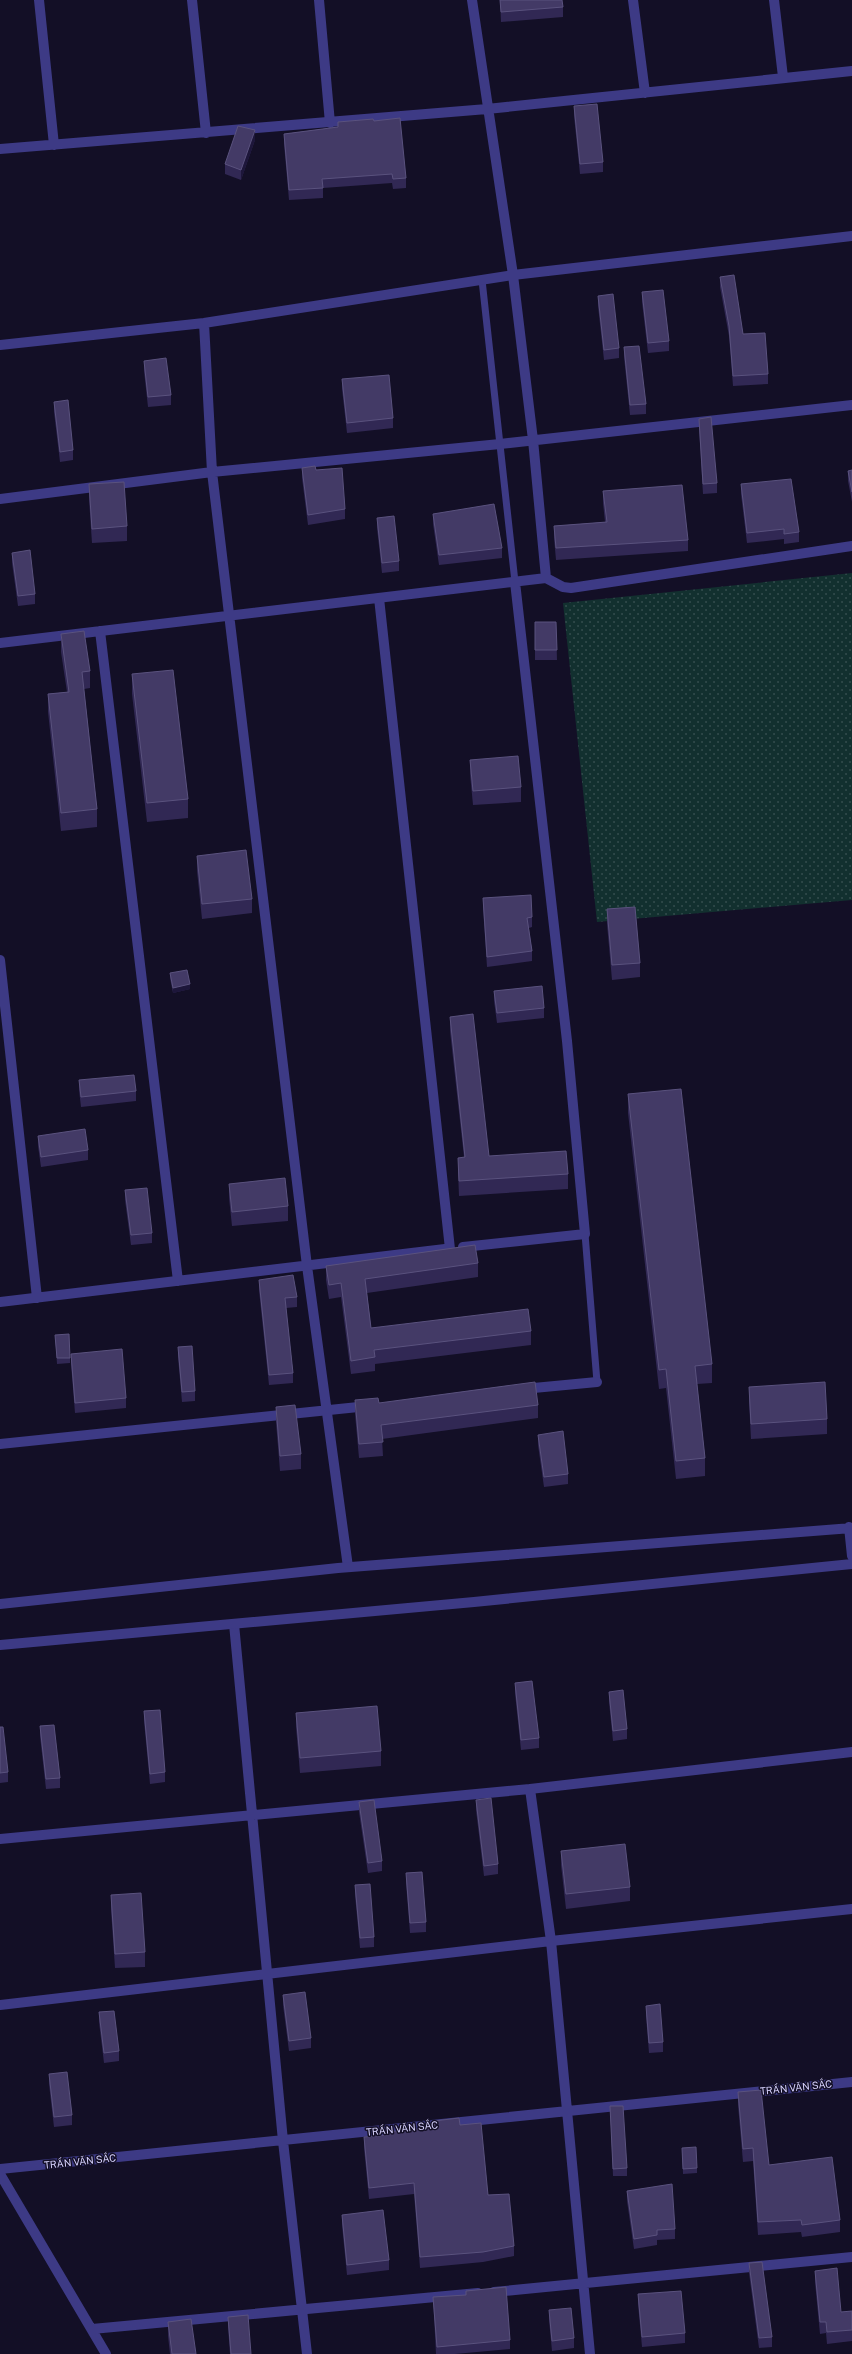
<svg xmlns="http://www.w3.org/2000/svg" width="852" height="2354" font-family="'Public Sans',sans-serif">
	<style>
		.grass { fill: url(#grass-dots) }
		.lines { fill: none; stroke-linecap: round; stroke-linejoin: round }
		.service { stroke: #3d3a85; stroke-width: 7 }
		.minor { stroke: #3d3a85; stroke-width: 10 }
		.tertiary { stroke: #3d3a85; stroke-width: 10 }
		.wall { fill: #312854 }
		.shaded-wall { fill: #1d163a }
		.building { fill: #433a66; stroke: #5a527e }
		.labels { text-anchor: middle; stroke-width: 3; stroke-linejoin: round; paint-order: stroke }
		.street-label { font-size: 10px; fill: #d9d4ff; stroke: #130f26 }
	</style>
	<defs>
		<pattern id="grass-dots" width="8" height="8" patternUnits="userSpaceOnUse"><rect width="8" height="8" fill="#12302f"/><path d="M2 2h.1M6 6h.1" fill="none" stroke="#344d4e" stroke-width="1.8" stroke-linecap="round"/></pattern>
	</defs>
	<rect width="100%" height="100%" fill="#130f26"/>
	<path class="grass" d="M852 573V900L597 922 563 603Z"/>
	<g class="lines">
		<path class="service" d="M482 280 515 582
			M585 1234 597 1382"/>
		<path class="minor" d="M39 0 54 145
			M192 0 206 133
			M319 0 330 123
			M472 0 513 275 533 440 546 578
			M633 0 645 93
			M774 0 783 77
			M0 149 487 109 852 71
			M204 323 212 472 307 1266 348 1567
			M0 345 204 323 513 275 852 236
			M0 499 212 472 500 444 852 405
			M379 598 450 1249
			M100 631 178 1281
			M0 643 546 578 563 587 571 588 852 546
			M0 960 37 1298
			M463 1247 585 1234 567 1041 515 582
			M0 1302 445 1249
			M523 1389 597 1382
			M0 1444 368 1406
			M234 1624 283 2141 307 2354
			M530 1789 551 1941 590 2354
			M0 1839 530 1789 852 1752
			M0 2005 551 1941 852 1909
			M0 2169 852 2082
			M0 2174 106 2354
			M494 2292 852 2257
			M92 2329 478 2293"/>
		<path class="tertiary" d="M849 1527 852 1556
			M0 1604 338 1568 852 1528
			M0 1645 474 1602 852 1564"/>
	</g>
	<path class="wall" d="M500 0 563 7V17L501 22Z
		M574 106 603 162V172L580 174 574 116Z
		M374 121 406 178V188L393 189 392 183 323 188V198L289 200 284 144V134L338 127V122Z
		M255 140 241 180 225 174V164Z
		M720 277 743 334 768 374V384L733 386 729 336 720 287Z
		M642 292 669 341V351L648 353 642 302Z
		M598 296 619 348V358L604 360 598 306Z
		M624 347 646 404V414L630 415 624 357Z
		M144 361 171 395V405L148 407 144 371Z
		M342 379 393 418V428L347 433 342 389Z
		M54 402 73 450V460L60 462 54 412Z
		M699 419 717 483V493L703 494 699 429Z
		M302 468 316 470 345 509V519L308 525 302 478Z
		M852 470V502L848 481V471Z
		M89 484 127 526V541L92 543 89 499Z
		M741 484 799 532V542L784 544V539L747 543 741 494Z
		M603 491 688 540V551L556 560 554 538V526L605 522 603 503Z
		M433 514 502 548V558L439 565 433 524Z
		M377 518 399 561V571L382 573 377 528Z
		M12 553 35 594V604L18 606 12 563Z
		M535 622H556L557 660H535Z
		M61 634 90 671V688L84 689 97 809V827L61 831 48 712V694L67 692 61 652Z
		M132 674 188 799V818L147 822 132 694Z
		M470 760 521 787V802L473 805 470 774Z
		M197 856 252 899V913L202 919 197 871Z
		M483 898 532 917V927L529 928 532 951V961L487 967 483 908Z
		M607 909 640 963V977L612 980 607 924Z
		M170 973 190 989 173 993 170 978Z
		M494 991 544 1008V1018L497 1023 494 1001Z
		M450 1017 489 1156 568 1174V1189L459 1196 458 1172V1158L464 1157 450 1031Z
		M79 1080 136 1091V1101L81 1107 79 1090Z
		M628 1094 712 1364V1383L697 1384 705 1458V1476L676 1479 666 1388 659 1389 628 1113Z
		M38 1136 88 1150V1160L41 1167 38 1146Z
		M229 1184 288 1206V1221L232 1226 229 1198Z
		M125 1190 152 1233V1243L131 1245 125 1200Z
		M478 1263V1277L367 1293 371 1328 531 1331V1345L375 1364V1371L351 1374 341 1297 329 1299 326 1280V1266Z
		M259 1280 297 1297V1307L286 1308 293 1373V1383L269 1385 259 1290Z
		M55 1335 70 1358V1363L57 1364Z
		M178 1347 195 1391V1401L182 1402 178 1357Z
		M71 1354 126 1398V1408L75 1413 71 1364Z
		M749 1387 827 1419V1434L751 1439 749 1402Z
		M355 1400 379 1403 538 1405V1418L382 1439 383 1456 359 1458 355 1414Z
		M276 1407 301 1454V1469L280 1471 276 1422Z
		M538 1435 568 1474V1484L544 1487 538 1445Z
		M515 1683 539 1738V1748L521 1750 515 1693Z
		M609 1692 627 1729V1739L613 1741 609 1702Z
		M144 1711 165 1772V1782L150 1784 144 1721Z
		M296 1713 381 1751V1766L300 1773 296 1727Z
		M40 1726 60 1778V1788L46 1789 40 1736Z
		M0 1727 8 1772V1782L0 1783Z
		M476 1800 498 1864V1874L484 1876 476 1810Z
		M359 1802 382 1861V1871L368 1873 359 1812Z
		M561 1851 630 1887V1901L566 1909 561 1865Z
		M406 1873 426 1922V1932L410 1933 406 1883Z
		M355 1885 374 1937V1947L360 1948 355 1895Z
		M111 1895 145 1952V1967L115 1968 111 1910Z
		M283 1995 311 2038V2048L289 2051 283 2005Z
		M646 2006 663 2042V2052L649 2053 646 2016Z
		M99 2012 119 2051V2061L104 2063 99 2022Z
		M49 2074 72 2115V2125L54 2127 49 2084Z
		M738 2092 769 2165 840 2220V2232L802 2237 801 2232 758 2235 753 2161 743 2162 738 2105Z
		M610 2106 627 2168V2176H613Z
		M434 2121 460 2125 488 2195 514 2246V2256L483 2262 420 2268 414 2194 369 2199 364 2148V2137L388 2135V2132L434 2127Z
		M682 2148 697 2168V2173L683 2174Z
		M627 2191 675 2229V2239L657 2240V2245L634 2249 627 2201Z
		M342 2215 389 2260V2270L347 2275 342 2225Z
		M749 2263 772 2337V2347L759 2348 749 2273Z
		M815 2271 841 2312 852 2311V2341L827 2344 826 2333 820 2334 815 2282Z
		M638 2294 685 2333V2343L642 2347 638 2304Z
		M433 2297 510 2340V2349L455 2354H436Z
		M549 2310 574 2338V2348L552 2351 549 2320Z
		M228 2317 251 2354H230L228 2327Z
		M168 2322 196 2354H170L168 2336Z"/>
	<path class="shaded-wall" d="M255 130V140L241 180V170Z
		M190 984V989L173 993V988Z"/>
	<path class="building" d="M500 0H562L563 7 501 12Z
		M597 104 603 162 580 164 574 106Z
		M400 118 406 178 393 179 392 174 322 179 323 188 289 190 284 134 338 127V122L373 119 374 121Z
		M238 126 255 130 241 170 225 164Z
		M734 275 743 334 765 333 768 374 733 376 729 326 720 277Z
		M663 290 669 341 648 343 642 292Z
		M613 294 619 348 604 350 598 296Z
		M639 346 646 404 630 405 624 347Z
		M166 358 171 395 148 397 144 361Z
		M389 375 393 418 347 423 342 379Z
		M68 400 73 450 60 452 54 402Z
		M711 417 717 483 703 484 699 419Z
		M315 466 316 470 342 468 345 509 308 515 302 468Z
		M852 470V492L848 471Z
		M791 479 799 532 784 534V529L747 533 741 484Z
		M124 482 127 526 92 529 89 484Z
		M682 485 688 540 556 548 554 526 607 522 603 491Z
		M494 504 502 548 439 555 433 514Z
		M394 516 399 561 382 563 377 518Z
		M30 550 35 594 18 596 12 553Z
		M535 622H556L557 650H535Z
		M84 631 90 671 82 672 97 809 61 813 48 694 69 692 61 634Z
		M173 670 188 799 147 803 132 674Z
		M518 756 521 787 473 791 470 760Z
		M246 850 252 899 202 904 197 856Z
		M531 895 532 917 527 918 532 951 487 957 483 898Z
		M635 907 640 963 612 965 607 909Z
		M187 970 190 984 173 988 170 973Z
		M542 986 544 1008 497 1013 494 991Z
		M473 1014 489 1156 566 1151 568 1174 459 1181 458 1158 465 1157 450 1017Z
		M134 1075 136 1091 81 1097 79 1080Z
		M681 1089 712 1364 695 1366 705 1458 676 1461 666 1369 659 1370 628 1094Z
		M85 1129 88 1150 41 1157 38 1136Z
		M285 1178 288 1206 232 1212 229 1184Z
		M147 1188 152 1233 131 1235 125 1190Z
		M475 1245 478 1263 365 1279 371 1328 528 1309 531 1331 374 1350 375 1357 351 1361 341 1283 329 1285 326 1266Z
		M293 1275 297 1297 285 1298 293 1373 269 1375 259 1280Z
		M69 1334 70 1358H57L55 1335Z
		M192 1346 195 1391 182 1392 178 1347Z
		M122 1349 126 1398 75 1403 71 1354Z
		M535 1382 538 1405 381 1425 383 1442 359 1444 355 1400 378 1398 379 1403Z
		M825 1382 827 1419 751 1424 749 1387Z
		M295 1405 301 1454 280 1456 276 1407Z
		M563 1431 568 1474 544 1477 538 1435Z
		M532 1681 539 1738 521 1740 515 1683Z
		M623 1690 627 1729 613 1731 609 1692Z
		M377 1706 381 1751 300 1758 296 1713Z
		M160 1710 165 1772 150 1774 144 1711Z
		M54 1725 60 1778 46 1779 40 1726Z
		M0 1727H3L8 1772 0 1773Z
		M491 1798 498 1864 484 1866 476 1800Z
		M374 1800 382 1861 368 1863 359 1802Z
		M625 1844 630 1887 566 1894 561 1851Z
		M422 1872 426 1922 410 1923 406 1873Z
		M370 1884 374 1937 360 1938 355 1885Z
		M141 1893 145 1952 115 1954 111 1895Z
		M305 1992 311 2038 289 2041 283 1995Z
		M660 2004 663 2042 649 2043 646 2006Z
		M114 2011 119 2051 104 2053 99 2012Z
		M67 2072 72 2115 54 2117 49 2074Z
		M761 2090 769 2165 832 2157 840 2220 802 2225 801 2220 758 2222 753 2148 743 2149 738 2092Z
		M610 2106H623L627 2168 613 2169Z
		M459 2118 460 2125 481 2123 488 2195 509 2194 514 2246 483 2252 420 2257 414 2183 369 2188 364 2137 388 2135V2132L435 2127 434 2121Z
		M696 2147 697 2168 683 2169 682 2148Z
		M672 2184 675 2229 657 2230V2235L634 2239 627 2191Z
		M383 2210 389 2260 347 2265 342 2215Z
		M762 2262 772 2337 759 2338 749 2263Z
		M837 2268 841 2312 852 2311V2330L827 2332 826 2322H820L815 2271Z
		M506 2287 510 2340 437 2347 433 2297 466 2295V2291Z
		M681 2291 685 2333 642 2337 638 2294Z
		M571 2308 574 2338 552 2341 549 2310Z
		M248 2315 251 2354H231L228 2317Z
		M191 2319 196 2354H172L168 2322Z"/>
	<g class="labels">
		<g class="street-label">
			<text transform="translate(796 2087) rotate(-6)" y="4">TRẦN VĂN SẮC</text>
			<text transform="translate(402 2128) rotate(-6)" y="4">TRẦN VĂN SẮC</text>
			<text transform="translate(80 2161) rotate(-6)" y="4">TRẦN VĂN SẮC</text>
		</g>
	</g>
</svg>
